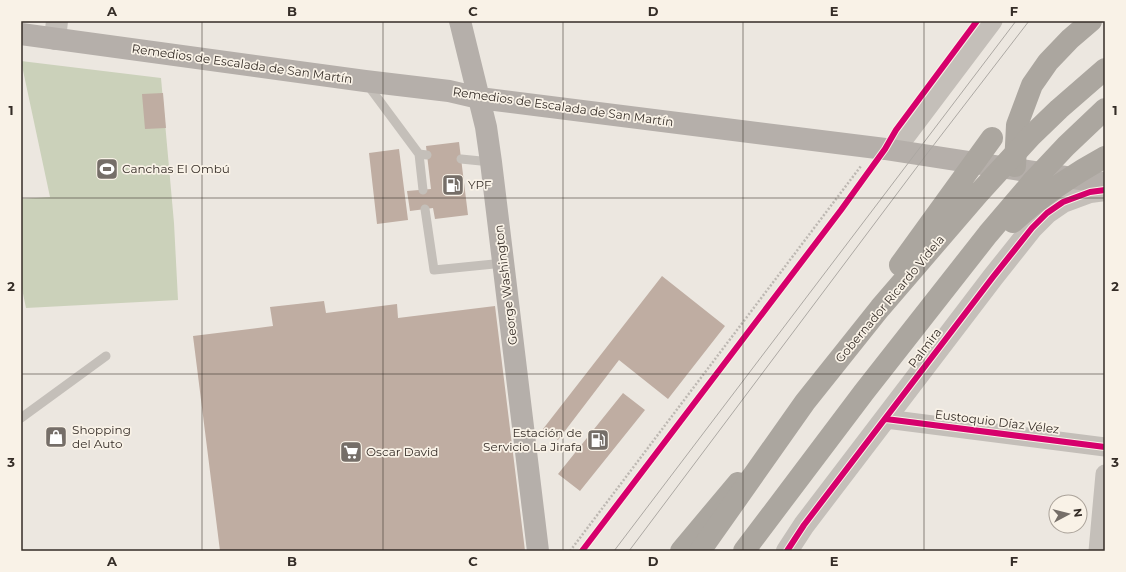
<svg xmlns="http://www.w3.org/2000/svg" width="1126" height="572" font-family="Montserrat,sans-serif">
	<style>
		.garden { fill: #cbd1ba }
		.building { fill: #bfada2 }
		.lines { fill: none; stroke-linecap: round; stroke-linejoin: round }
		.path { stroke: #bdb8b2; stroke-width: 2.5; stroke-dasharray: 2 2; stroke-linecap: butt }
		.service { stroke: #c4bfb9; stroke-width: 9 }
		.minor { stroke: #c4bfb9; stroke-width: 19 }
		.tertiary { stroke: #c4bfb9; stroke-width: 22 }
		.secondary { stroke: #b5afaa; stroke-width: 22 }
		.motorway { stroke: #aba69f; stroke-width: 22 }
		.tram { stroke: #aca8a3; stroke-width: 1 }
		.motorway-bridge { stroke: #aba69f; stroke-width: 22 }
		.cycleway-casing { stroke: #f9f2e7; stroke-width: 8 }
		.cycleway { stroke: #d6006c; stroke-width: 6 }
		.grid { fill: none; stroke: #352d27; stroke-width: 1; stroke-opacity: 0.55 }
		.labels { text-anchor: middle; stroke-width: 3.5; stroke-linejoin: round; paint-order: stroke }
		.street-label { font-size: 12px; fill: #352d27; stroke: #f9f2e7 }
		.poi-label { font-size: 12px; fill: #352d27; stroke: #f9f2e7; text-anchor: start }
		.neatline { fill: none; stroke: #352d27; stroke-width: 1.5 }
		.grid-label { font-size: 13px; text-anchor: middle; font-weight: bold; fill: #352d27 }
	</style>
	<rect width="100%" height="100%" fill="#ece7e0"/>
	<path class="garden" d="M21 61 161 78 174 223 178 300 26 308 21 284V199L50 197Z"/>
	<path class="building" d="M163 93 166 128 145 129 142 94Z
		M459 142 468 215 435 219 433 208 410 211 407 191 431 189 426 146Z
		M399 149 408 220 377 224 369 153Z
		M662 276 725 326 668 399 619 360 558 440 543 429Z
		M324 301 326 313 397 304 398 318 495 306 525 551H220L193 336 273 326 270 307Z
		M623 393 645 410 580 491 558 474Z"/>
	<g class="lines">
		<path class="path" d="M570 551 861 166"/>
		<path class="service" d="M367 84 419 154 427 155
			M419 154 423 190
			M461 159 491 162
			M425 209 434 270 504 263
			M21 418 106 356"/>
		<path class="minor" d="M895 151 993 21
			M886 419 1105 447
			M1098 551 1105 474"/>
		<path class="tertiary" d="M55 39 57 21
			M787 551 804 525 993 277 1032 228 1047 213 1063 202 1090 192 1105 190"/>
		<path class="secondary" d="M460 21 486 127 491 162 538 551
			M21 34 365 81 449 91 479 98 885 149 1105 183"/>
		<path class="motorway" d="M1015 166 1017 125 1032 85 1048 62 1070 39 1091 21
			M681 551 738 483"/>
		<path class="tram" d="M614 551 1016 21
			M629 551 926 155 1029 21"/>
		<path class="motorway-bridge" d="M1013 222C1042 195 1070 176 1105 157
			M900 265 992 138
			M700 551 805 402 880 308 978 194 1031 136 1059 109 1105 69
			M744 551 864 392 988 234 1034 180 1066 146 1105 109"/>
		<g class="cycleway-casing">
			<path id="cycleway" d="M886 419 1105 447
				M582 551 841 210 885 149 896 130 977 21
				M787 551 804 525 993 277 1032 228 1047 213 1063 202 1090 192 1105 190"/>
		</g>
		<use href="#cycleway" class="cycleway"/>
	</g>
	<path class="grid" d="M202 21V551M383 21V551M563 21V551M743 21V551M924 21V551M21 198H1105M21 374H1105"/>
	<defs>
		<g id="stadium-square" transform="scale(1.15)"><rect x="-9" y="-9" width="18" height="18" rx="4" fill="#756e68" stroke="#f9f2e7"/><path d="M0-5a6.5 5 0 1 0 0 10a6.5 5 0 1 0 0-10ZM-3.5-1.8h7v3.6h-7Z" fill="#fff"/></g>
		<g id="fuel-square" transform="scale(1.15)"><rect x="-9" y="-9" width="18" height="18" rx="4" fill="#756e68" stroke="#f9f2e7"/><path d="M-5.5-6h7V0h2V4h1.3V-2.5L3-4.5l.8-.8L6-3V5H2.5V1h-1V6h-7ZM-4.2-4.7v3.2H.2V-4.7Z" fill="#fff"/></g>
		<g id="shop-square" transform="scale(1.15)"><rect x="-9" y="-9" width="18" height="18" rx="4" fill="#756e68" stroke="#f9f2e7"/><path d="M-5-2.5h2.3a2.7 3.5 0 0 1 5.4 0H5L5.5 6h-11ZM-1.5-2.5h3a1.5 2.3 0 0 0-3 0Z" fill="#fff"/></g>
		<g id="supermarket-square" transform="scale(1.15)"><rect x="-9" y="-9" width="18" height="18" rx="4" fill="#756e68" stroke="#f9f2e7"/><path d="M-6-5.5h2.5l.6 2H6L4.5 2H-2.5L-4.4-4H-6ZM-1.5 3.2a1.3 1.3 0 1 0 .1 0ZM3 3.2a1.3 1.3 0 1 0 .1 0Z" fill="#fff"/></g>
	</defs>
	<g fill-rule="evenodd">
		<use href="#stadium-square" x="107" y="169"/>
		<use href="#fuel-square" x="453" y="185"/>
		<use href="#shop-square" x="56" y="437"/>
		<use href="#fuel-square" x="598" y="440"/>
		<use href="#supermarket-square" x="351" y="452"/>
	</g>
	<g class="labels">
		<g class="street-label">
			<text transform="translate(242 64) rotate(8)" y="4">Remedios de Escalada de San Martín</text>
			<text transform="translate(563 107) rotate(8)" y="4">Remedios de Escalada de San Martín</text>
			<text transform="translate(506 285) rotate(-97)" y="4">George Washington</text>
			<text transform="translate(890 299) rotate(-50)" y="4">Gobernador Ricardo Videla</text>
			<text transform="translate(925 348) rotate(-53)" y="4">Palmira</text>
			<text transform="translate(997 422) rotate(7)" y="4">Eustoquio Díaz Vélez</text>
		</g>
		<g class="poi-label">
			<text x="122" y="173">Canchas El Ombú</text>
			<text x="468" y="189">YPF</text>
			<text x="72" y="434">Shopping<tspan x="72" dy="14">del Auto</tspan></text>
			<text x="582" y="437" text-anchor="end">Estación de<tspan x="582" dy="14">Servicio La Jirafa</tspan></text>
			<text x="366" y="456">Oscar David</text>
		</g>
	</g>
	<rect width="1126" height="572" fill="none" stroke="#f9f2e7" stroke-width="44"/>
	<g transform="translate(1068 514) rotate(83)"><circle r="19" fill="#f9f2e7" stroke="#aba39a"/>
	<path d="M0-3L7 15L0 10L-7 15Z" fill="#756e68"/>
	<text y="-6" font-size="11" font-weight="bold" text-anchor="middle" fill="#352d27">N</text>
	</g>
	<rect x="22" y="22" width="1082" height="528" class="neatline"/>
	<g class="grid-label">
		<text x="112" y="16">A</text>
		<text x="292" y="16">B</text>
		<text x="473" y="16">C</text>
		<text x="653" y="16">D</text>
		<text x="834" y="16">E</text>
		<text x="1014" y="16">F</text>
		<text x="11" y="115">1</text>
		<text x="1115" y="115">1</text>
		<text x="11" y="291">2</text>
		<text x="1115" y="291">2</text>
		<text x="11" y="467">3</text>
		<text x="1115" y="467">3</text>
		<text x="112" y="566">A</text>
		<text x="292" y="566">B</text>
		<text x="473" y="566">C</text>
		<text x="653" y="566">D</text>
		<text x="834" y="566">E</text>
		<text x="1014" y="566">F</text>
	</g>
</svg>
